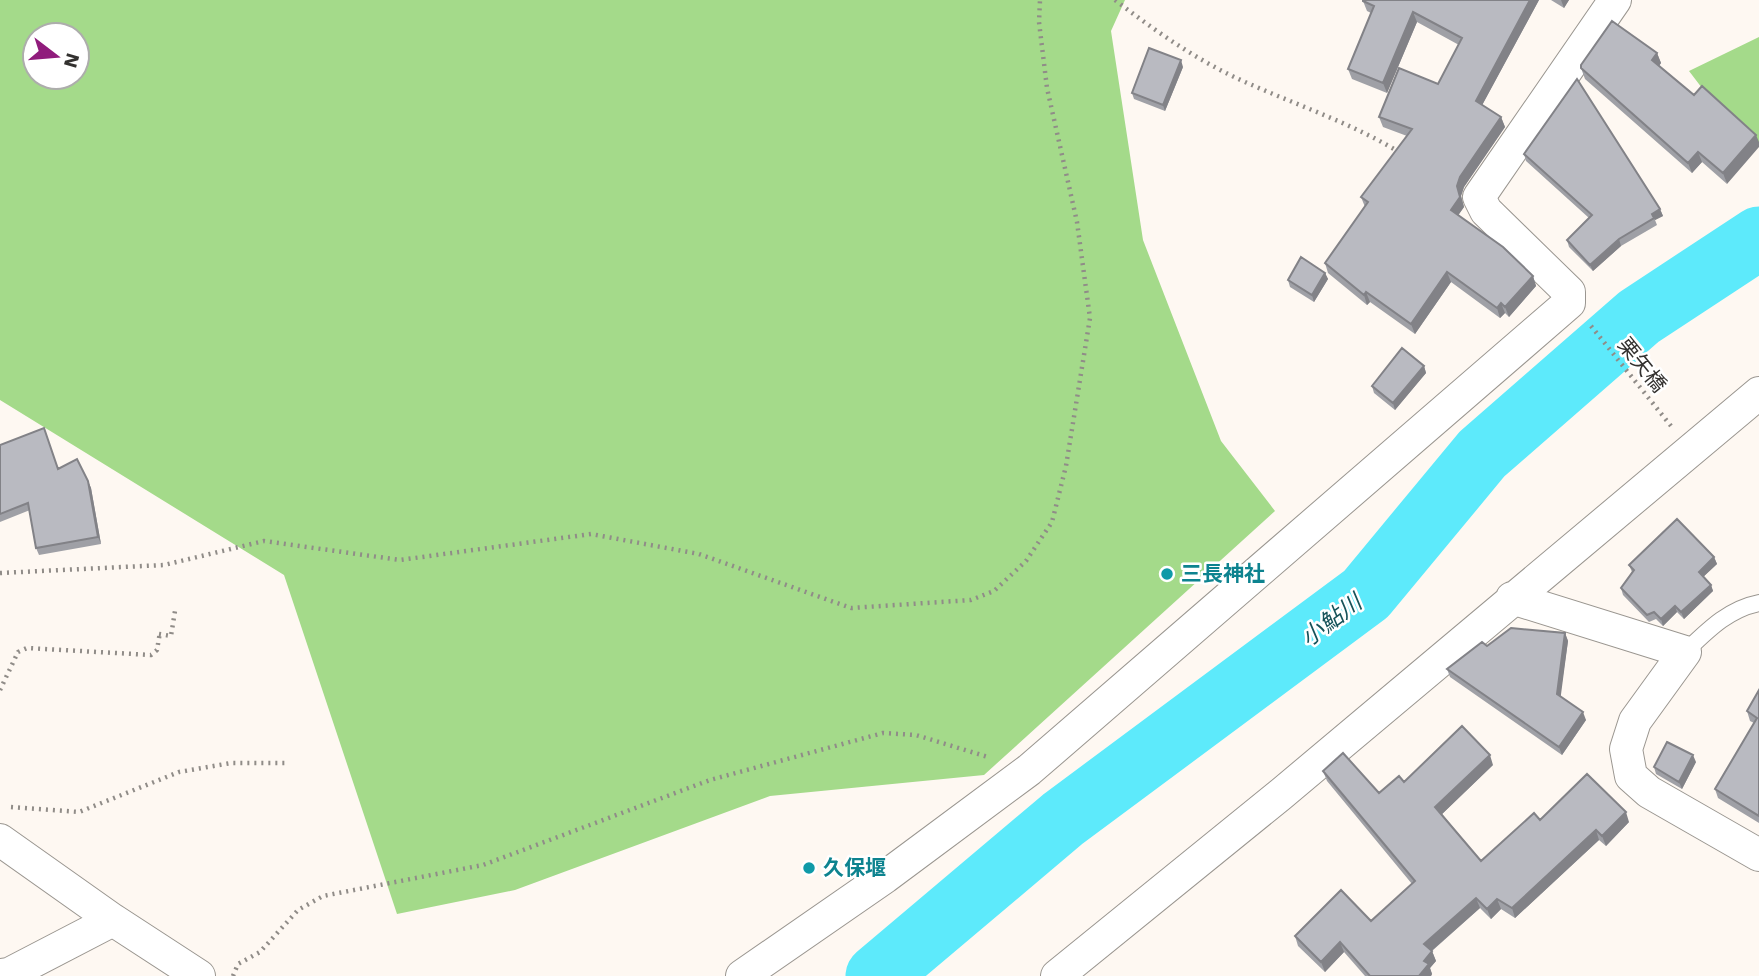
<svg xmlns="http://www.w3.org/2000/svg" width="1759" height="976" font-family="'Work Sans','Noto Sans JP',sans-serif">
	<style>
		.green { fill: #a4da8a; fill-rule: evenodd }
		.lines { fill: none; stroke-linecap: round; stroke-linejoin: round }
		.river { stroke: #5deafb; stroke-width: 63 }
		.service-casing { stroke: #9a9690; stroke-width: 18 }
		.minor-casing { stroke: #9a9690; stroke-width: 34 }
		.path { stroke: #908c88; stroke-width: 4.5; stroke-dasharray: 2 5; stroke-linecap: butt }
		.service { stroke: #fff; stroke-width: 16 }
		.minor { stroke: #fff; stroke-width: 32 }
		.wall { fill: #9fa0a6 }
		.shaded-wall { fill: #828287 }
		.building { fill: #b9bac1; stroke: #828287; stroke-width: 2 }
		.culture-dot { fill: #0f9aa8; stroke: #fff; stroke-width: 2.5 }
		.labels { text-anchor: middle; stroke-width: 5; stroke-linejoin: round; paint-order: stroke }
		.street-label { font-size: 21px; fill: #33312f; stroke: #fff }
		.culture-label { font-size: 21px; font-weight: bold; fill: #0d838f; stroke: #fff; text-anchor: start }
		.water-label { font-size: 23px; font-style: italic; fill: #16535a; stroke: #fff }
	</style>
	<rect width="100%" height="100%" fill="#fef8f2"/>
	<path class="green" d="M0 0H1125L1111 31 1143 240 1221 441 1275 511 984 775 770 796 515 890 397 914 284 575 0 400ZM77 35V77H35V35Z
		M1759 37V146L1747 147 1689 71Z"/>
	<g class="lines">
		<path class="river" d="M877 976 1063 819 1366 594 1482 454 1639 317 1759 238"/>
		<g class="service-casing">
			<path id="service" d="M1685 652C1707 631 1728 609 1759 603"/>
		</g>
		<g class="minor-casing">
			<path id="minor" d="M1512 598 1685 652 1635 721 1626 749 1631 776 1649 792 1759 855
				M0 840 113 920 199 976
				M0 975 9 974 113 920
				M742 976 885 877 1029 770 1569 303V292L1486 211 1479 197 1615 0
				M1057 976 1280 795 1759 393"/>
		</g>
		<path class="path" d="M1115 0C1158 33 1202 64 1252 85 1302 107 1353 124 1399 152
			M1591 326 1671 426
			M0 573 164 565 264 541 400 560 591 534 699 554 851 608 971 600 994 591 1026 561 1052 522 1066 466 1090 318 1077 222 1047 88 1039 22 1040 0
			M159 634 171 636 175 611
			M0 690 18 652 27 648 151 655 157 650 160 632
			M11 807 79 812 179 772 231 763H285
			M233 976 238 964 260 952 298 910 323 896 483 865 710 780 883 733 916 735 988 757"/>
		<use href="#service" class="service"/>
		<use href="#minor" class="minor"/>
	</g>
	<path class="wall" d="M1539 0 1482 105 1501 117 1505 127 1464 187 1461 196 1464 207 1458 215 1533 276 1536 286 1509 317 1505 313 1500 318 1451 282 1415 334 1370 302 1367 305 1328 273 1325 263 1365 207 1361 197 1407 136 1383 127 1379 117 1438 84 1459 45 1417 22 1387 93 1352 79 1348 69 1371 13 1367 11 1363 1Z
		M1551 0H1569L1564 8Z
		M1657 53 1661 63 1659 66 1694 95 1702 86 1727 184 1702 162 1692 173 1585 79 1581 68Z
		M1183 67 1165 111 1134 99 1132 93Z
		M1524 154 1660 209 1663 216 1655 220 1657 225 1621 246 1593 271 1569 247 1567 240 1589 218 1526 161Z
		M1325 273 1328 279 1314 302 1290 287 1288 280Z
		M1424 366 1426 373 1395 410 1374 393 1372 386Z
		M0 445 88 481 91 488 101 544 39 555 36 548 30 510 0 522Z
		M1714 557 1717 564 1703 577 1711 585 1713 591 1684 619 1677 612 1663 626 1656 619 1649 622 1623 595 1621 588 1632 572 1629 565Z
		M1565 633 1568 641 1560 696 1586 720 1562 755 1450 677 1447 669 1487 646Z
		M1759 690V823L1718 798 1715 789 1754 723 1750 721 1747 711Z
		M1696 762 1682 789 1656 774 1654 767Z
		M1493 765 1442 814 1481 861 1540 820 1629 822 1606 846 1599 840 1515 918 1501 909 1491 919 1480 908 1432 951 1436 961 1430 968 1432 974 1431 976H1365L1344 952 1325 972 1298 946 1295 936 1371 921 1412 884 1327 781 1323 771 1379 793 1404 782Z"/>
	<path class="shaded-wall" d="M1530 0H1539L1479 111 1476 101Z
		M1561 0H1569L1564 8Z
		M1413 12 1417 22 1387 93 1383 83Z
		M1657 53 1661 63 1656 70 1652 60Z
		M1181 60 1183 67 1165 111 1163 105Z
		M1501 117 1505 127 1464 187 1461 196 1464 207 1455 220 1451 210 1460 177Z
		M1756 135 1759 142V147L1727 184 1723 173Z
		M1698 152 1702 162 1692 173 1688 163Z
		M1660 209 1663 216 1655 220 1652 214Z
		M1619 239 1621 246 1593 271 1590 265Z
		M1447 272 1451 282 1415 334 1411 324Z
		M1325 273 1328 279 1314 302 1312 295Z
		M1533 276 1536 286 1509 317 1505 307Z
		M1366 292 1370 302 1367 305 1364 295Z
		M1501 303 1505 313 1500 318 1497 308Z
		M1424 366 1426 373 1395 410 1393 403Z
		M88 481 91 488 101 544 98 537Z
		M1714 557 1717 564 1701 579 1699 572Z
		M1711 585 1713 591 1684 619 1681 612Z
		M1675 606 1677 612 1663 626 1661 619Z
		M1565 633 1568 641 1560 702 1557 694Z
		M1583 712 1586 720 1562 755 1559 747Z
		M1490 755 1493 765 1439 817 1435 807Z
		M1693 755 1696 762 1682 789 1679 782Z
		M1626 812 1629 822 1606 846 1602 836Z
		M1596 830 1599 840 1515 918 1512 908Z
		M1476 898 1480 908 1428 954 1424 944Z
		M1497 899 1501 909 1491 919 1487 909Z
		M1340 942 1344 952 1325 972 1321 962Z
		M1432 951 1436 961 1430 968 1432 974 1431 976H1419L1424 961Z"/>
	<path class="building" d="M1363 0H1530L1476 101 1501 117 1460 177 1457 186 1460 197 1451 210 1503 247 1533 276 1505 307 1501 303 1497 308 1447 272 1411 324 1366 292 1364 295 1325 263 1368 202 1361 197 1412 129 1379 117 1399 68 1438 84 1462 38 1413 12 1383 83 1348 69 1374 6 1363 1Z
		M1612 21 1657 53 1652 60 1694 95 1702 86 1756 135 1723 173 1698 152 1688 163 1581 68V65Z
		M1149 48 1181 60 1163 105 1132 93Z
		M1577 79 1660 209 1652 214 1654 218 1619 239 1590 265 1567 240 1592 215 1524 154Z
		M1301 257 1325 273 1312 295 1288 280Z
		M1402 348 1424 366 1393 403 1372 386Z
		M44 428 58 469 77 459 88 481 98 537 36 548 28 503 0 514V445Z
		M1677 519 1714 557 1699 572 1711 585 1681 612 1675 606 1661 619 1654 612 1647 615 1621 588 1634 570 1629 565Z
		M1511 628 1565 633 1557 694 1583 712 1559 747 1447 669 1482 642 1487 646Z
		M1759 690V816L1715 789 1757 718 1747 711Z
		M1462 726 1490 755 1435 807 1481 861 1534 813 1540 820 1587 774 1626 812 1602 836 1596 830 1512 908 1497 899 1487 909 1476 898 1424 944 1432 951 1424 961 1429 964 1419 976H1370L1340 942 1321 962 1295 936 1341 890 1371 921 1415 881 1323 771 1343 753 1379 793 1399 776 1404 782Z
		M1667 742 1693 755 1679 782 1654 767Z"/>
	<g class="culture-dot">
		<circle cx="1167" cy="574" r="7"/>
		<circle cx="809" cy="868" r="7"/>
	</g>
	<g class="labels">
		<g class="street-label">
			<text transform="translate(1642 365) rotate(51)" y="7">栗矢橋</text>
		</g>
		<g class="culture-label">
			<text x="1181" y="581">三長神社</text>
			<text x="823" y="875">久保堰</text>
		</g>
		<g class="water-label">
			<text transform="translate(1331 620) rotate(-37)" y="8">小鮎川</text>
		</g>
	</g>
	<g transform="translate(56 56) rotate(106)"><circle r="33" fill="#ffffff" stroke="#adadac" stroke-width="2"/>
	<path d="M0-5L12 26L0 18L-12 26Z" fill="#901c7c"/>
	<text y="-10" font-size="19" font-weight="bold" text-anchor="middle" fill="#33312f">N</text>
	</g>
</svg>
